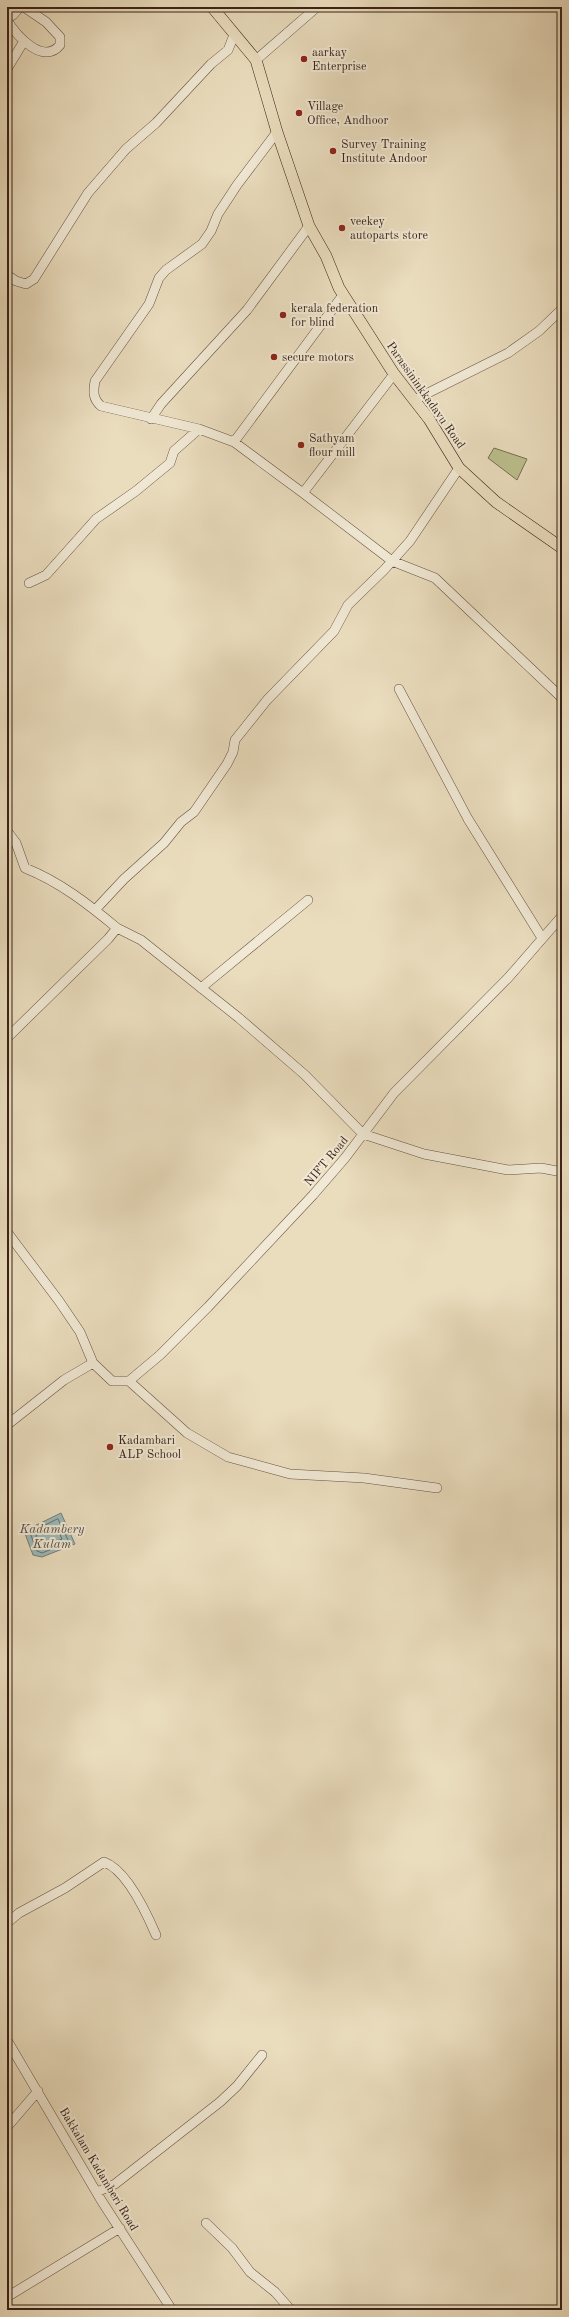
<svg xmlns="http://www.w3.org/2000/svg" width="569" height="2317" font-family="'Old Standard TT',serif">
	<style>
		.green { fill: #bbc08e; stroke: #7a7152 }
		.water { fill: #9ababa; stroke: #737d79 }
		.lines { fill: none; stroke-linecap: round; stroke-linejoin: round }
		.shore { stroke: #6a6e68; stroke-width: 1 }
		.minor-casing { stroke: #655141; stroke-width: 10 }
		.major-casing { stroke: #392217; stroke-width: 12 }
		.minor { stroke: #f1e9d5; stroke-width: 9 }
		.major { stroke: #eaddbe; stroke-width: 11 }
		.poi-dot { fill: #8f2418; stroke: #f1e9d5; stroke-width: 1.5 }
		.labels { text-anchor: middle; stroke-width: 4; stroke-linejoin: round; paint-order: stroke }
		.poi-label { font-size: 12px; fill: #392217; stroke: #f1e9d5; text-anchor: start }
		.street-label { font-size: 12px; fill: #392217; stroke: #f1e9d5 }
		.water-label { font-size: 13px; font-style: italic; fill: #565048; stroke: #f1e9d5 }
	</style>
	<rect width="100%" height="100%" fill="#eaddbe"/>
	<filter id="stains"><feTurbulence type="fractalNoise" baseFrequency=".005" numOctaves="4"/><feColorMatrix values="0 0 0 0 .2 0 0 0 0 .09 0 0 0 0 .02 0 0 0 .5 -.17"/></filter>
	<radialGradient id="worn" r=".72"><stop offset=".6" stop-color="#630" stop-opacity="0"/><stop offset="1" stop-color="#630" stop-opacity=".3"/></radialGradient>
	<path class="green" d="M494 448 527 459 517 480 488 458Z"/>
	<path class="water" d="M61 1513 75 1544 42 1557 33 1555 24 1531Z"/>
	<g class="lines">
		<path class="shore" d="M58 1519 69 1542 42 1553 37 1551 30 1533Z
			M56 1526 62 1539 40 1547 36 1536Z"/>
		<g class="minor-casing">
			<path id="minor" d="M7 18 13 15 20 7
				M7 20C16 35 43 66 60 45V37L46 22 24 7
				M256 60 317 7
				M7 69 24 41
				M277 132 237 185 218 214 211 231 202 244 166 270 159 278 149 304 95 381C93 392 93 399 101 406L199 429 234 442 303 493
				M7 275 16 281 26 284 34 279 88 193 126 149 156 123 211 64 228 50 234 35
				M394 374 303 493 392 561 435 578 562 698
				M414 400 508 353 539 331 562 309
				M151 419 161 404 247 310 309 226
				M234 442 343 295
				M29 583 46 575 96 519 136 491 170 463 174 451 199 429
				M399 689 468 819 542 938
				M7 831 16 843 25 868C60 882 88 904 117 928L108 939 7 1038
				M95 910 124 879 164 843 181 822 194 812 227 764 233 752 235 740 267 700 334 631 348 605 384 570 410 541 459 468
				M117 928 141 940 239 1018 305 1075 363 1134 424 1154 508 1170 541 1168 562 1172
				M201 988 308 900
				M7 1232 59 1301 80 1332 93 1363 112 1381H129L160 1355 208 1307 313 1195 345 1158 394 1093 508 978 562 916
				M129 1381 187 1433 228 1457 290 1474 364 1478 437 1488
				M7 1425 64 1380 93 1363
				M7 1923 19 1913 65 1888 104 1862C127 1870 147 1914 156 1935
				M7 2040 101 2200 172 2310
				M7 2127 38 2091
				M97 2192 115 2184 220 2102 237 2086 262 2055
				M206 2223 232 2248 250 2272 275 2292 291 2310
				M7 2297 120 2228"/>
		</g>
		<g class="major-casing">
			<path id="major" d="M212 7 256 60 277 132 309 226 326 256 339 288 394 374 429 419 459 468 496 502 562 548"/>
		</g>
		<use href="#minor" class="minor"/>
		<use href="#major" class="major"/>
	</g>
	<g class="poi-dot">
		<circle cx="304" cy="59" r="4"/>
		<circle cx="299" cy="113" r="4"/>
		<circle cx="333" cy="151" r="4"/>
		<circle cx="342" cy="228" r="4"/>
		<circle cx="283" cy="315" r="4"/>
		<circle cx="274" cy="357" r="4"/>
		<circle cx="301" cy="445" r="4"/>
		<circle cx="110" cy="1447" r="4"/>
	</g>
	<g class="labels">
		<g class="poi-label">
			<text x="312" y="56">aarkay<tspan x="312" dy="14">Enterprise</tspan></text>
			<text x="307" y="110">Village<tspan x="307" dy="14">Office, Andhoor</tspan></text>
			<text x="341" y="148">Survey Training<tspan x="341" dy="14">Institute Andoor</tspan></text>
			<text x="350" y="225">veekey<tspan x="350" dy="14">autoparts store</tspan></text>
			<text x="291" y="312">kerala federation<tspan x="291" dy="14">for blind</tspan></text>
			<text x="282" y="361">secure motors</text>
			<text x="309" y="442">Sathyam<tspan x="309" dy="14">flour mill</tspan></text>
			<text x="118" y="1444">Kadambari<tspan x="118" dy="14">ALP School</tspan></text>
		</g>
		<g class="street-label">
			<text transform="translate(426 395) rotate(55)" y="4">Parassininkkadavu Road</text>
			<text transform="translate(326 1161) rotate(-50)" y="4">NIFT Road</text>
			<text transform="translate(99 2169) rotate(59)" y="4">Bakkalam Kadamberi Road</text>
		</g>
		<g class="water-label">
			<text x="52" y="1533">Kadambery<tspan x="52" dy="15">Kulam</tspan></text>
		</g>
	</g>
	<rect width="569" height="2317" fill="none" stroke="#eaddbe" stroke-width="24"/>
	<rect x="8" y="8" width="553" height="2301" fill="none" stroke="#392217" stroke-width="2"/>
	<rect x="12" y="12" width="545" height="2293" fill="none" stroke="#392217"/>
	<rect width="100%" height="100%" filter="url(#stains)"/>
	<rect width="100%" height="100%" fill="url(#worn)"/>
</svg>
